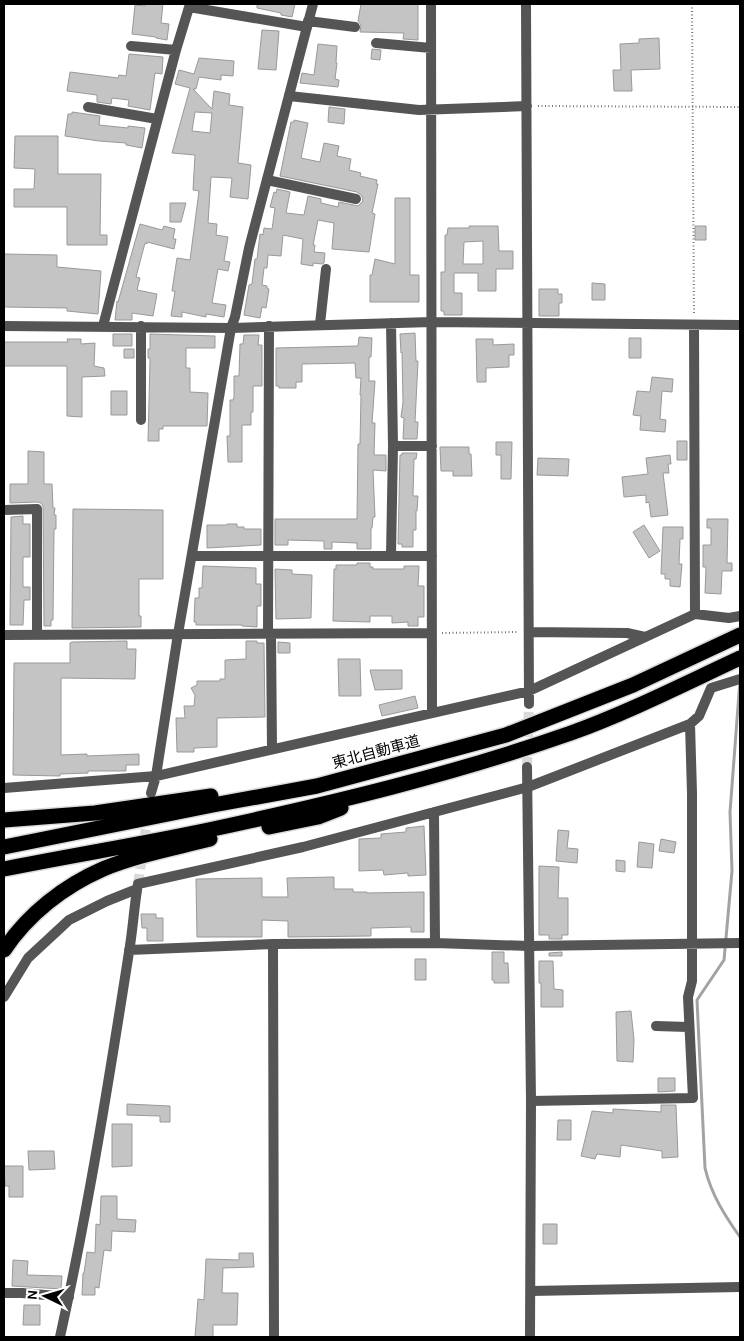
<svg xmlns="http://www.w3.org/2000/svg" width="744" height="1341" font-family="Karla,'Noto Sans JP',sans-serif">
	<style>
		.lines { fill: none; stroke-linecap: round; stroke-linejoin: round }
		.stream { stroke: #a3a3a3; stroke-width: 3 }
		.building { fill: #c4c4c4; stroke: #999; fill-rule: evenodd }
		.minor-tunnel { stroke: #d9d9d9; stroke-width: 10; stroke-dasharray: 10 5; stroke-linecap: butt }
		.motorway-casing { stroke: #dbdbdb; stroke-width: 18 }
		.path { stroke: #777; stroke-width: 2; stroke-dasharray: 1 2.5; stroke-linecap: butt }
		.minor { stroke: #555; stroke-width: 10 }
		.tertiary { stroke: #555; stroke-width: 10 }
		.motorway { stroke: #000; stroke-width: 15 }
		.labels { text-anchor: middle; stroke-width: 4.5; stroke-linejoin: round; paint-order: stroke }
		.street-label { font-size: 15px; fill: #000; stroke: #fff }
	</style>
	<rect width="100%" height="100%" fill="#fff"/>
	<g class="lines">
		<path class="stream" d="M740 680 730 812 732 871 724 960 697 1000 705 1168C711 1194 725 1216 740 1237"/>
	</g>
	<path class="building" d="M145 4H163L161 23 169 24 167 40 156 38V37L132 34 135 5 145 6Z
		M257 4H295L292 17 281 15V13L257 8Z
		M361 4H418V40L403 39 404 33 360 32 361 25 358 21Z
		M262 30 279 31 276 70 258 69Z
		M659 38 660 69 631 70 632 91H614L613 70H621L620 44 639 43V39Z
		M318 44 337 46 336 63H337L335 79 339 80 338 87 300 83 302 73 314 75Z
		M372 49 381 50 380 60 371 59Z
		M129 54 163 57 162 74 155 73 150 110 128 106 129 100 112 98 111 104 97 102V95L67 91 70 72 118 78 119 75 126 76Z
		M199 58 234 61 233 76 221 75V80L199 77 196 89H193L212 109 214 91 230 94 229 105 243 107 238 163 251 165 248 199 230 197 232 178 211 177 208 223 217 224 216 235 228 237 224 261 230 262 228 271 218 269 212 303 226 305 224 317 206 314V317L182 312V317L171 316 175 291H172L177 258 190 260 199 191 193 190 195 155 172 153 190 88 175 84 179 70 194 74ZM195 112 212 113 210 133 192 131Z
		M329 107 345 109 344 124 328 122Z
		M72 112 100 116 99 125 128 128V126L145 128 142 148 126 145V143L99 141 65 136 68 114H72Z
		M294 120 308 123 301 158 320 162 324 143 339 146 337 156 351 159 349 170 361 173 360 176 377 180 376 184H378L372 213 375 214 369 252 332 249 334 223 318 220 313 245H315L314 252 325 253 324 263 322 264 313 263V266L301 264 303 239 283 235 281 256 268 255 267 268H264L262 285 267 286V288L269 289 266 308 262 307 260 318 244 315 249 285 252 284 255 259H257L260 234 263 235 264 228 272 229 275 208 270 207 274 192 276 193 277 189 290 192 286 213 304 215 308 196 321 199V203L338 207 339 202 358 206 363 201 362 196 357 192 280 176 291 122H294Z
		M15 136H58V174H101L100 235H107V245H67V207H14V189H34L35 169 14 168Z
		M395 198H410V275H419V302H370V275H372L375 259 395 264Z
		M170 203H186L181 222H170Z
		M140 224 162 230 164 226 175 229 173 239H176L174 249 147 242V244L145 243 136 277 140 278 137 290 157 294 153 316 132 313V320H115L117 301 118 302Z
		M469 226H498L499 251H513V269H496V291H478V273H454V293H462V315H444V311H441V272H445V235H447L448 228H469ZM483 241V264H463L464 242Z
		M695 226H706V240H695Z
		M4 254 57 255V267L101 271 98 314 67 311V308L4 307Z
		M592 283 605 284V300H592Z
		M539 289H558V294H562V303H559V316H539Z
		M415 333 416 361H418L415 422H418L417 439H403L404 418 401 417 403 402 402 352 401 353 400 334Z
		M113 334H132V346H113Z
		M150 334 215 336V348H186V368H190V392L208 393 207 426H163V429H159V441H148L150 361V358H148V349H150Z
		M244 335H259L258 345H262V386H253V412H251V425H242V462H228L227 436H230V400H233L234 397V376H239L240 344H243Z
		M359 337 372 338 371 357H369V381H375L372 423H375L374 455H386V471L373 470 375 517H373L372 528H371V549H357V543L332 542V549H324V541L288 540V545H275V519H357L358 444H360L361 395H360L361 378H356L355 363 302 364V382H296V388H279V386H276V348L358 346Z
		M629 338H641V358H629Z
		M67 339H81V344L95 343 94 366 104 368 105 376 82 377V417L67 416V366H4V342H68Z
		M476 339H493V345L514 344V355H509V367L486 368V382H477Z
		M124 349H134V358H124Z
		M652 377 673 379 672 392 662 391 660 419 666 420 665 432 640 430 641 416 633 415 637 391 650 392Z
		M111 391H127V415H111Z
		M677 441H687V460H677Z
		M496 442H512L511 479H501V455H496Z
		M440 447H469V454H471L472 476H453V471H441Z
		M28 451 44 452V484H52L53 508H55L54 515H56V529H54L53 620H51V626H44L43 506 41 503 37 502 10 503V484H28Z
		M402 453H417L416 459H414L413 496H418L417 511H416V530H413V547H402V544H398L400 455H402Z
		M670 455 671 464H668L669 473H663L668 515 651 517 649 502 646 503V495L624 497 622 477 648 474 646 458Z
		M538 458 569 459 568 476 537 475Z
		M73 509 163 510V579H139V616H141V627L72 628Z
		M23 516V524H30V557H23V587H30V600H24L23 625H10L11 517Z
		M707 519H728L727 563H732V571H722L721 594 705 593 706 567H703V545H711V528H707Z
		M227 524H237V527H244V529H261V545L207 548V525H227Z
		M644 525 660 551 649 558 633 532Z
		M663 527H683V539H680L679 564H682L680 587 670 586V579H665V574H661Z
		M357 563H370V567H373V569H404V566H419L418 586H424V617H418V626H408V622L392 623V616H370V622L333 621 334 569H336V565H357Z
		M203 566 256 568V584H261V606H257V627L242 626V625H196V622H194L195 598H199V588H202Z
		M275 569 292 570V574L312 575 311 618 276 619Z
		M127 641V649H136L135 679 61 678V755L87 754V756L139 754V765H126V771H88V773L60 774V776L13 775 14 663H70V643L72 642Z
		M246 641H257V643H264L265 717 217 718V747L194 748V752H177L176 718H185L184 706H194L195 695 191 688 197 685V681H220V679H225V660L246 659Z
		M278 642 290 643V653H278Z
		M338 659H360L361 696H339Z
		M370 670H402V689L375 690Z
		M415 696 418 708 382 716 379 705Z
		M424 826 426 875 408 876V873L384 875 383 870 359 871V839L381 838V834L406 832V828Z
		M558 830 569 831 567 848 578 849 577 863 556 861Z
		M661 839 676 842 674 853 659 851Z
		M639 842 654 844 652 868 637 867Z
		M616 860 625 861V872L616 871Z
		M539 866 559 867 558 898H568V935H562V939H549V935H539Z
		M334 877V889H353V892H367V893L424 892V932H411V927L371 928V936L288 937V921L262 920V937H197L196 879 262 878V897H288L287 878Z
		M141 914H156V918H163V941H147V928H142Z
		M492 952H504V963H508L509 983H494V980H492Z
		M562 952V956H549V953Z
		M415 959H426V980H415Z
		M539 961H553L554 989 563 990V1007H541V983H539Z
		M631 1011 634 1040 633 1062 617 1061 616 1012Z
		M658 1078H675V1091L658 1092Z
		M127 1104 170 1106V1122H160V1116L127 1115Z
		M661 1105H676L678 1157 662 1158V1151L621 1145 620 1157 597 1154 595 1159 581 1156 592 1111 613 1113V1109L661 1112Z
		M558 1120H571V1140H557Z
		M112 1124H132V1166L112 1167Z
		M28 1151H54L55 1169 29 1170Z
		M4 1166H23V1197H9V1186H5Z
		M101 1196H117V1219L136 1220 135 1232 112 1231 111 1251 104 1250 99 1288 95 1287V1295H82L83 1273H84L87 1252 95 1253 96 1224 100 1225Z
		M543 1224H557V1244H543Z
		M239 1253H253L254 1267 223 1268 222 1293H238L237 1325H213V1337H195L198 1299 204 1300 206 1259 239 1260Z
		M13 1260 28 1261 27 1275 62 1276 61 1289 12 1286Z
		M24 1305H40V1325H23Z"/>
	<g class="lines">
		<path class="minor-tunnel" d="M527 767 529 704
			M138 884 148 814"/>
		<g class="motorway-casing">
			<path id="motorway" d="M4 820 95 813 211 796
				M269 827 318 817 341 808
				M4 847 213 805 317 786 506 735 633 685 740 635
				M4 869C73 855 143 844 213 829 334 803 454 774 571 733 629 712 684 684 740 658
				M4 950C28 914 64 886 103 869 137 855 175 848 210 839"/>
		</g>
		<path class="path" d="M692 4 694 314
			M538 106 740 107
			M442 633 517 632"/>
		<path class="minor" d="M431 4 432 713
			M526 4 529 704
			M189 7 307 27
			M308 21 355 27
			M376 43 431 48
			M131 46 176 50
			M289 96 419 110 527 106
			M88 107 157 119
			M267 180 356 199
			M391 323 393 446
			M320 324 326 269
			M694 325 695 614
			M4 326 231 328 432 322 740 325
			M103 326 176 50 190 4
			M141 326V420
			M4 510 37 509V635
			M391 555 393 446H432
			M192 556H432
			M529 632 627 633 645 637
			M268 634 269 326
			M271 634 272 749
			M4 635 432 633
			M4 788 156 776 529 691 695 614 729 618 740 616
			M151 793 156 776
			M434 812 435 943
			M273 944 274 1337
			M129 950 273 944 435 943 529 946 740 943
			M4 997 28 958 69 920 107 901 137 889
			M656 1026 688 1027
			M531 1101 693 1098 688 997 692 981V793L690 724
			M531 1291 740 1287
			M4 1293H22L69 1297
			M60 1337C88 1210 109 1080 129 952 133 929 134 906 138 884L303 847 528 787 690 724 699 716 711 688 740 679"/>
		<path class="tertiary" d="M527 767 531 1101 530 1337
			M156 776 178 634 231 328 235 317 249 248 313 4"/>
		<use href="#motorway" class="motorway"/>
	</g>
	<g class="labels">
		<g class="street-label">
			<text transform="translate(376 752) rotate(-15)" y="5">東北自動車道</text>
		</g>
	</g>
	<rect width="744" height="1341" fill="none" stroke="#000000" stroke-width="10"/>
	<g transform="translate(45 1296) rotate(275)" stroke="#ffffff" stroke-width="4" paint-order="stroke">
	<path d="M0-4L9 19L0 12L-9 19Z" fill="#000000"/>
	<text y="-8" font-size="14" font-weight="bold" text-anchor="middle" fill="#000000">N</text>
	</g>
</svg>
